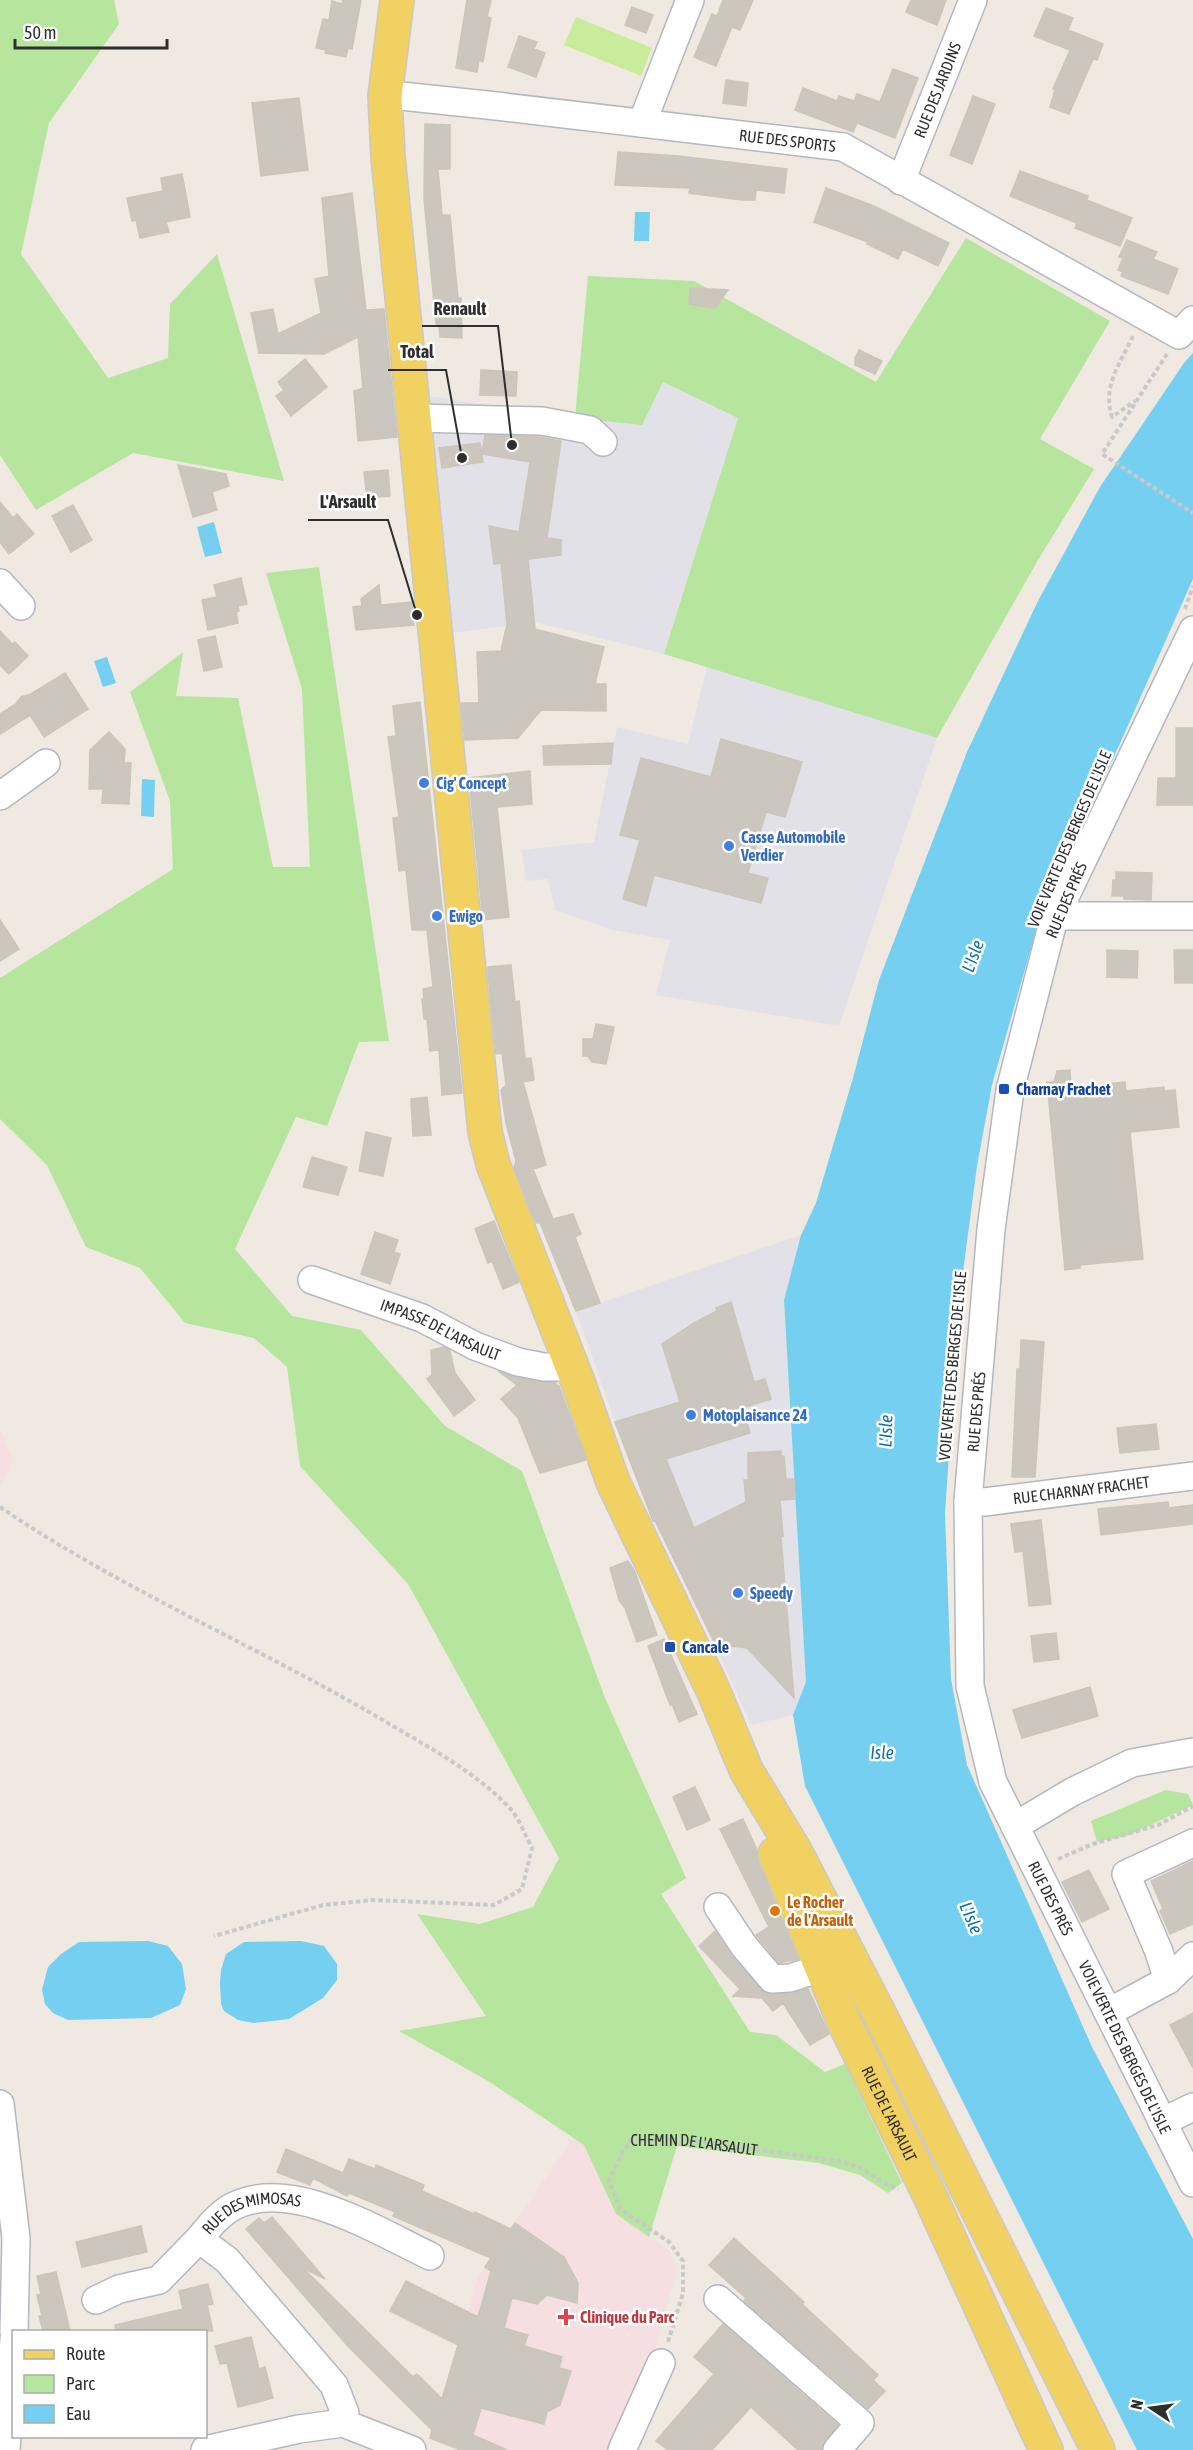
<svg xmlns="http://www.w3.org/2000/svg" width="1193" height="2450" font-family="'Asap Condensed',sans-serif">
	<style>
		.industrial { fill: #e3e1e8 }
		.medical { fill: #f5dfe0 }
		.green { fill: #b6e59e }
		.pitch { fill: #c9ec9a }
		.water { fill: #75cff0 }
		.building { fill: #cbc7bf; stroke: #cbc5ba; stroke-width: 1.5 }
		.lines { fill: none; stroke-linecap: round; stroke-linejoin: round }
		.minor-casing { stroke: #b4b7c1; stroke-width: 30 }
		.major-casing { stroke: #c9c9c9; stroke-width: 36 }
		.path { stroke: #c9c9c9; stroke-width: 4; stroke-dasharray: 4.5 3; stroke-linecap: butt }
		.minor { stroke: #fff; stroke-width: 27 }
		.major { stroke: #f2d163; stroke-width: 33 }
		.shop-dot { fill: #3f7fe0; stroke: #fff; stroke-width: 2 }
		.transit-dot { fill: #1a4fb4; stroke: #fff; stroke-width: 2 }
		.food-dot { fill: #e8710a; stroke: #fff; stroke-width: 2 }
		.health-dot { fill: #e0444e; stroke: #fff; stroke-width: 2 }
		.labels { text-anchor: middle; stroke-width: 5; stroke-linejoin: round; paint-order: stroke }
		.street-label { font-size: 16px; fill: #2e2e2e; stroke: #fff }
		.shop-label { font-size: 16px; font-weight: bold; fill: #366cbe; stroke: #fff; text-anchor: start }
		.transit-label { font-size: 16px; font-weight: bold; fill: #164399; stroke: #fff; text-anchor: start }
		.food-label { font-size: 16px; font-weight: bold; fill: #c56008; stroke: #fff; text-anchor: start }
		.health-label { font-size: 16px; font-weight: bold; fill: #be3a42; stroke: #fff; text-anchor: start }
		.water-label { font-size: 18px; font-style: italic; fill: #0d6fa3; stroke: #fff }
		.leader { fill: none; stroke: #2e2e2e; stroke-width: 2 }
		.callout-dot { fill: #2e2e2e; stroke: #fff; stroke-width: 2 }
		.callout-label { font-size: 18px; text-anchor: middle; font-weight: bold; fill: #2e2e2e; stroke: #fff; stroke-width: 5; stroke-linejoin: round; paint-order: stroke }
	</style>
	<rect width="100%" height="100%" fill="#efe9e1"/>
	<path class="industrial" d="M663 382 738 418 664 654 535 622 451 633 428 396 575 418Z
		M707 666 937 738 839 1026 656 995 670 940 613 930 555 910 548 879 526 881 522 850 594 842 617 727 688 744Z
		M801 1235 784 1300 806 1682 793 1715 751 1725 715 1644 653 1520 615 1422 576 1311Z"/>
	<path class="medical" d="M0 1429 12 1457 8 1473 0 1484Z
		M573 2137 584 2145 616 2214 670 2251 677 2270 656 2346 613 2450H461L430 2438 478 2278Z"/>
	<path class="green" d="M0 0H114L119 24 49 123 21 254 108 378 168 358 170 304 217 254 284 481 133 453 36 510 0 455Z
		M966 238 1110 321 1040 439 1094 469 1038 560 937 738 664 654 738 418 663 382 642 425 575 418 588 276 694 281 876 382Z
		M319 567 389 1041 359 1042 327 1126 296 1117 235 1249 292 1316 361 1330 445 1426 522 1471 605 1698 686 1878 661 1894 750 2032 776 2035 825 2072 845 2064 902 2183 888 2193 860 2175 819 2163 677 2146 649 2237 616 2214 584 2145 488 2081 399 2031 486 2016 417 1914 480 1924 533 1907 559 1858 408 1584 300 1466 287 1367 254 1338 185 1323 140 1268 86 1247 47 1165 0 1119V978L173 869 170 801 130 692 183 652 176 696 238 698 273 867H310L302 689 266 573Z
		M1166 1790 1188 1794 1193 1805 1129 1835 1097 1842 1091 1821Z"/>
	<path class="pitch" d="M576 17 652 48 641 76 564 45Z"/>
	<path class="water" d="M635 212H650L649 241H634Z
		M1193 353V579L1113 759 1041 913 992 1085 977 1166 960 1295 945 1513 951 1679 967 1765 1092 2047 1193 2239V2450H1137L805 1786 793 1715 806 1682 784 1300 801 1235 816 1203 853 1078 879 980 967 752 1038 601 1100 487 1184 363Z
		M214 522 222 553 205 557 197 527Z
		M107 657 116 683 103 687 94 661Z
		M142 779 155 780 154 817 141 816Z
		M148 1941 168 1946 182 1964 186 1989 180 2005 151 2018 68 2020 53 2013 45 2004 42 1990 48 1967 61 1954 79 1942Z
		M301 1941 324 1946 337 1964V1980L323 1998 289 2019 254 2023 238 2020 224 2011 221 2004 220 1983 221 1970 226 1954 244 1942Z"/>
	<path class="building" d="M343 0H361L352 49 348 48 346 57 325 53 326 50 316 48 323 19 329 20 332 1 342 4Z
		M467 0H491L487 17 491 18 486 44 483 62 479 60 477 72 456 68Z
		M723 0H753L740 30 732 27 716 66 694 57 712 14 717 16Z
		M911 0H946L937 25 906 12Z
		M632 7 653 15 646 33 625 25Z
		M1046 8 1073 18 1068 30 1103 44 1097 60 1093 59 1069 114 1050 107 1055 90 1053 89 1070 50 1034 36Z
		M519 36 537 42 534 49 545 53 536 77 508 67Z
		M893 69 918 78 895 138 857 123 853 132 795 110 803 88 837 101 839 96 854 101 857 94 880 102Z
		M726 80 748 83 746 106 723 103Z
		M973 96 995 104 972 164 950 155Z
		M299 98 308 170 261 176 252 103Z
		M425 124 450 125V169H438L442 215H450L458 298H461L462 338 440 337 439 324H436L424 198Z
		M618 152 678 156 787 169 784 193 756 190 755 200H742L689 193 690 188 615 185Z
		M1020 171 1088 196 1087 200 1132 218 1120 246 1075 228 1077 223 1010 196Z
		M182 174 190 217 166 222 169 232 140 238 136 220 132 221 127 198 163 191 161 178Z
		M826 188 874 206 949 243 938 266 903 249 898 259 867 244 868 242 814 222Z
		M352 193 366 310 384 309 397 437 358 441 354 391 363 388 358 337 324 354 259 353 251 313 273 309 278 334 321 313 315 279 329 276 322 198Z
		M1127 240 1157 252 1153 259 1178 269 1168 294 1121 276 1123 272 1118 270 1123 258 1119 257Z
		M690 288 728 290 715 308 689 304Z
		M859 350 882 361 875 374 855 365V358Z
		M305 359 327 387 291 416 276 396 284 390 278 382Z
		M481 370 517 372 516 396 480 395Z
		M485 435 540 437 561 441 547 538 561 540V555L528 559 535 629 604 647 595 684H606V711L541 710 518 738 465 740 461 703H479L477 652 501 651 507 624 501 563 494 564 489 526 519 532 530 462 482 454Z
		M480 443 483 462 442 468 439 448Z
		M178 465 226 474 229 486 212 492 217 510 193 517Z
		M388 470 390 496 367 498 364 472Z
		M0 502 13 518 17 514 34 534 9 554 0 542Z
		M73 505 92 540 71 552 52 516Z
		M241 578 247 604 238 606 239 611 236 612 238 623 208 630 202 600 217 597 214 585Z
		M379 585 381 605 412 602 414 625 356 630 353 607 362 606 361 599Z
		M0 631 12 644 15 642 28 656 9 674 0 665Z
		M215 636 222 667 204 671 198 640Z
		M65 673 88 709 44 737 30 715 0 734V714L16 704 21 697 31 694Z
		M420 702 462 1093 442 1095 439 1050 430 1051 427 1019H424L422 999 424 998 423 989 433 987 427 930H412L406 870 399 871 393 818 399 817 388 737 396 736 393 706Z
		M1176 728H1193V805H1157L1158 778H1176Z
		M109 732 125 749 124 763H131L129 804 102 803 103 789H89L90 750Z
		M721 739 802 762 785 817 766 812 748 873 768 878 761 903 654 875 646 906 623 899 640 840 620 835 641 758 711 777Z
		M613 743 611 764 544 765 543 746Z
		M530 771 532 804 497 807 509 917 483 920 469 778Z
		M1116 872 1152 873 1151 900 1124 899V896H1112L1113 880H1116Z
		M0 920 19 949 0 961Z
		M1107 950 1138 951 1137 978 1107 977Z
		M1174 950H1193V983H1175Z
		M511 965 515 1002 519 1001 525 1059 531 1058 534 1080 523 1082 546 1165 533 1169 553 1219 573 1214 581 1234 575 1237 600 1303 576 1311 540 1223H536L514 1168 516 1161 506 1123 501 1090 506 1085 502 1053 496 1054 488 973V967Z
		M596 1024 614 1027 606 1064 592 1062 588 1056H583V1039H593Z
		M1070 1070 1071 1087 1125 1082 1126 1091 1164 1087V1091L1175 1090 1179 1127 1130 1132 1143 1259 1080 1265V1268L1065 1270 1047 1082H1054L1057 1071Z
		M427 1097 431 1135 413 1136 411 1099Z
		M366 1132 391 1138 383 1176 359 1171Z
		M312 1157 347 1167 338 1195 303 1187Z
		M494 1221 519 1282 503 1289 492 1261 488 1263 475 1229Z
		M375 1232 398 1240 394 1252 400 1254 390 1284 361 1274Z
		M731 1302 754 1382 765 1379 771 1399 743 1408 750 1433 666 1459 694 1528 746 1502 744 1480H748V1453L781 1451V1456H784L786 1479H794L795 1499 780 1500 783 1536 781 1537 794 1698 747 1648 715 1644 655 1520 653 1521 615 1422 680 1402 662 1344 694 1323 717 1311 716 1308Z
		M1021 1340 1044 1342 1035 1477H1012L1017 1369H1020Z
		M444 1347 450 1351 455 1373 475 1400 454 1416 427 1379 432 1375 431 1350Z
		M498 1371 515 1377 556 1383 557 1386H559L586 1460 540 1473 518 1418 501 1399 517 1385Z
		M1156 1424 1159 1449 1120 1453 1117 1428Z
		M1168 1502 1169 1508 1193 1505V1524L1101 1535 1098 1509Z
		M1041 1520 1051 1604 1029 1606 1023 1551 1015 1552 1011 1524Z
		M628 1561 635 1572 657 1635 637 1642 625 1608 619 1600 610 1568Z
		M1056 1633 1059 1659 1034 1662 1031 1636Z
		M664 1639 697 1714 679 1722 672 1704 670 1705 648 1646Z
		M1090 1687 1098 1716 1022 1738 1013 1710Z
		M695 1787 710 1820 687 1830 673 1797Z
		M743 1819 757 1850 758 1861 798 1959 779 1963 756 1935 769 1927 720 1829Z
		M1193 1861V1924L1170 1934 1160 1911 1163 1909 1151 1881Z
		M1089 1870 1109 1909 1082 1922 1062 1882Z
		M715 1931 732 1956 765 1993 791 1994 808 1989 829 2034 810 2045 783 2003 773 2011 762 1998 733 1996 740 1989 699 1946Z
		M1193 2013V2068L1170 2025Z
		M286 2149 343 2173 349 2159 375 2169 376 2165 424 2185 422 2191 474 2214 475 2212 511 2229 515 2223 564 2257 578 2283 577 2303 547 2295 537 2304 512 2298 504 2328 528 2335 524 2346 562 2357 559 2368 571 2371 560 2405 547 2412 544 2424 481 2408 473 2435 507 2450H461L430 2438 432 2430 346 2344 246 2229 259 2218 264 2223 272 2217 325 2279 303 2268 413 2377 417 2374 442 2399 458 2345 390 2311 406 2281 478 2317 491 2271 485 2267 491 2258 393 2216 395 2212 349 2193 347 2196 313 2178 310 2185 277 2172Z
		M141 2226 147 2252 82 2267 76 2242Z
		M734 2238 804 2302 802 2304 878 2375 873 2380 885 2391 868 2409 744 2301 746 2298 709 2265Z
		M56 2272 65 2310 70 2331H43L39 2316H42L37 2295 41 2294 37 2276Z
		M208 2284 213 2304 207 2305 213 2331H116L115 2325 183 2309 179 2291Z
		M723 2324 838 2425 825 2440 822 2450H798L751 2407 712 2450H668L656 2441 714 2374 694 2357Z
		M251 2337 259 2369 265 2367 273 2398 238 2407 227 2363 220 2364 215 2346Z"/>
	<g class="lines">
		<g class="minor-casing">
			<g id="minor">
				<path id="s2" d="M385 96H401L487 105 843 147 1179 335 1193 320"/>
				<path d="M642 123 690 0"/>
				<path id="s3" d="M901 181 973 0"/>
				<path d="M413 418 542 421 590 430 603 442"/>
				<path d="M0 583 21 606"/>
				<path id="s4" d="M1193 630 1053 922 1010 1090 991 1229 968 1501 970 1686 993 1782 1193 2183"/>
				<path d="M0 796 46 763"/>
				<path d="M1056 916H1193"/>
				<path id="s5" d="M312 1280 422 1318 475 1346 518 1362 544 1367H572"/>
				<path id="s6" d="M968 1501 984 1502 1193 1476"/>
				<path d="M1015 1826 1072 1792 1132 1763 1193 1752"/>
				<path d="M718 1907 744 1946 772 1979 790 1978 821 1968"/>
				<path d="M1168 1980 1159 1952 1126 1874 1193 1843"/>
				<path d="M1107 2011 1122 2005 1168 1980 1193 1956"/>
				<path d="M0 2104 16 2238 14 2332"/>
				<path d="M1162 2122 1193 2107"/>
				<path d="M718 2299 860 2423 837 2450"/>
				<path d="M96 2300 119 2289 159 2280 199 2239"/>
				<path id="s7" d="M343 2423 345 2413 334 2385 227 2260 199 2239C209 2227 218 2215 232 2207 290 2176 377 2231 430 2256"/>
				<path d="M6 2450 14 2339"/>
				<path d="M205 2450 299 2429 343 2423 412 2450"/>
				<path d="M622 2450 661 2363"/>
			</g>
		</g>
		<g class="major-casing">
			<g id="major">
				<path d="M397 0 385 96 388 157 485 1132 493 1164 578 1382 613 1482 714 1692 746 1770 795 1851 881 2017 1098 2450"/>
				<path id="s8" d="M775 1854 844 2022 929 2194 1046 2450"/>
			</g>
		</g>
		<g class="path">
			<path d="M1133 336C1120 364 1102 386 1112 417L1135 401"/>
			<path d="M1167 354 1102 454 1193 513"/>
			<path d="M1185 609 1193 586"/>
			<path d="M0 1507C119 1588 252 1644 376 1716 421 1743 470 1768 507 1805 518 1815 525 1835 532 1848L522 1889 494 1905 372 1900 323 1905 214 1936"/>
			<path d="M1058 1859 1093 1844 1158 1825 1193 1806"/>
			<path id="s1" d="M668 2342 683 2293V2261L669 2242 620 2209 609 2181 622 2153 631 2140H687L840 2161 863 2169 880 2181 898 2189"/>
		</g>
		<use href="#minor" class="minor"/>
		<use href="#major" class="major"/>
	</g>
	<g class="shop-dot">
		<circle cx="424" cy="783" r="6"/>
		<circle cx="729" cy="846" r="6"/>
		<circle cx="437" cy="916" r="6"/>
		<circle cx="691" cy="1415" r="6"/>
		<circle cx="738" cy="1593" r="6"/>
	</g>
	<g class="transit-dot">
		<rect x="998" y="1083" width="12" height="12" rx="3"/>
		<rect x="664" y="1641" width="12" height="12" rx="3"/>
	</g>
	<circle class="food-dot" cx="775" cy="1911" r="6"/>
	<path class="health-dot" d="M563 2308h6v6h6v6h-6v6h-6v-6h-6v-6h6z"/>
	<g class="labels">
		<g class="street-label">
			<text dy="6" stroke="none"><textPath href="#s3" startOffset="98">RUE DES JARDINS</textPath></text>
			<text dy="6" stroke="none"><textPath href="#s2" startOffset="405">RUE DES SPORTS</textPath></text>
			<text transform="translate(1069 839) rotate(-67)" y="6">VOIE VERTE DES BERGES DE L'ISLE</text>
			<text transform="translate(1066 900) rotate(-67)" y="6">RUE DES PRÉS</text>
			<text dy="6" stroke="none"><textPath href="#s5" startOffset="138">IMPASSE DE L'ARSAULT</textPath></text>
			<text transform="translate(952 1366) rotate(-85)" y="6">VOIE VERTE DES BERGES DE L'ISLE</text>
			<text transform="translate(976 1412) rotate(-85)" y="6">RUE DES PRÉS</text>
			<text dy="6" stroke="none"><textPath href="#s6" startOffset="114">RUE CHARNAY FRACHET</textPath></text>
			<text dy="6" stroke="none"><textPath href="#s4" startOffset="1324">RUE DES PRÉS</textPath></text>
			<text transform="translate(1125 2047) rotate(64)" y="6">VOIE VERTE DES BERGES DE L'ISLE</text>
			<text dy="6" stroke="none"><textPath href="#s8" startOffset="284">RUE DE L'ARSAULT</textPath></text>
			<text dy="6" stroke="none"><textPath href="#s1" startOffset="306">CHEMIN DE L'ARSAULT</textPath></text>
			<text dy="6" stroke="none"><textPath href="#s7" startOffset="303">RUE DES MIMOSAS</textPath></text>
		</g>
		<g class="shop-label">
			<text x="436" y="789">Cig' Concept</text>
			<text x="741" y="843">Casse Automobile<tspan x="741" dy="18">Verdier</tspan></text>
			<text x="449" y="922">Ewigo</text>
			<text x="703" y="1421">Motoplaisance 24</text>
			<text x="750" y="1599">Speedy</text>
		</g>
		<g class="transit-label">
			<text x="1016" y="1095">Charnay Frachet</text>
			<text x="682" y="1653">Cancale</text>
		</g>
		<g class="food-label">
			<text x="787" y="1908">Le Rocher<tspan x="787" dy="18">de l'Arsault</tspan></text>
		</g>
		<g class="health-label">
			<text x="580" y="2323">Clinique du Parc</text>
		</g>
		<g class="water-label">
			<text transform="translate(973 956) rotate(-70)" y="6">L'Isle</text>
			<text transform="translate(886 1431) rotate(-88)" y="6">L'Isle</text>
			<text x="882" y="1759">Isle</text>
			<text transform="translate(971 1918) rotate(66)" y="6">L'Isle</text>
		</g>
	</g>
	<path class="leader" d="M512 445L498 326H422M462 458L446 370H388M417 615L388 520H308"/>
	<g class="callout-dot">
		<circle cx="512" cy="445" r="6"/>
		<circle cx="462" cy="458" r="6"/>
		<circle cx="417" cy="615" r="6"/>
	</g>
	<g class="callout-label">
		<text x="460" y="315">Renault</text>
		<text x="417" y="358">Total</text>
		<text x="348" y="508">L'Arsault</text>
	</g>
	<rect x="12" y="2330" width="195" height="108" fill="#ffffff" stroke="#ababab" stroke-width="1.5"/>
	<rect x="24" y="2350" width="30" height="9" fill="#f2d163" stroke="#ababab" stroke-width="1.5"/>
	<text x="66" y="2360" font-size="18" fill="#2e2e2e">Route</text>
	<rect x="24" y="2375" width="30" height="18" fill="#b6e59e" stroke="#ababab" stroke-width="1.5"/>
	<text x="66" y="2390" font-size="18" fill="#2e2e2e">Parc</text>
	<rect x="24" y="2405" width="30" height="18" fill="#75cff0" stroke="#ababab" stroke-width="1.5"/>
	<text x="66" y="2420" font-size="18" fill="#2e2e2e">Eau</text>
	<g transform="translate(1151 2408) rotate(283)" stroke="#ffffff" stroke-width="4.5" paint-order="stroke">
	<path d="M0-4.5L10 22L0 15L-10 22Z" fill="#2e2e2e"/>
	<text y="-9" font-size="16" font-weight="bold" text-anchor="middle" fill="#2e2e2e">N</text>
	</g>
	<path d="M15 39v9h152v-9" fill="none" stroke="#2e2e2e" stroke-width="3"/>
	<text x="24" y="39" font-size="18" fill="#2e2e2e" stroke="#ffffff" stroke-width="4.5" paint-order="stroke">50 m</text>
</svg>
